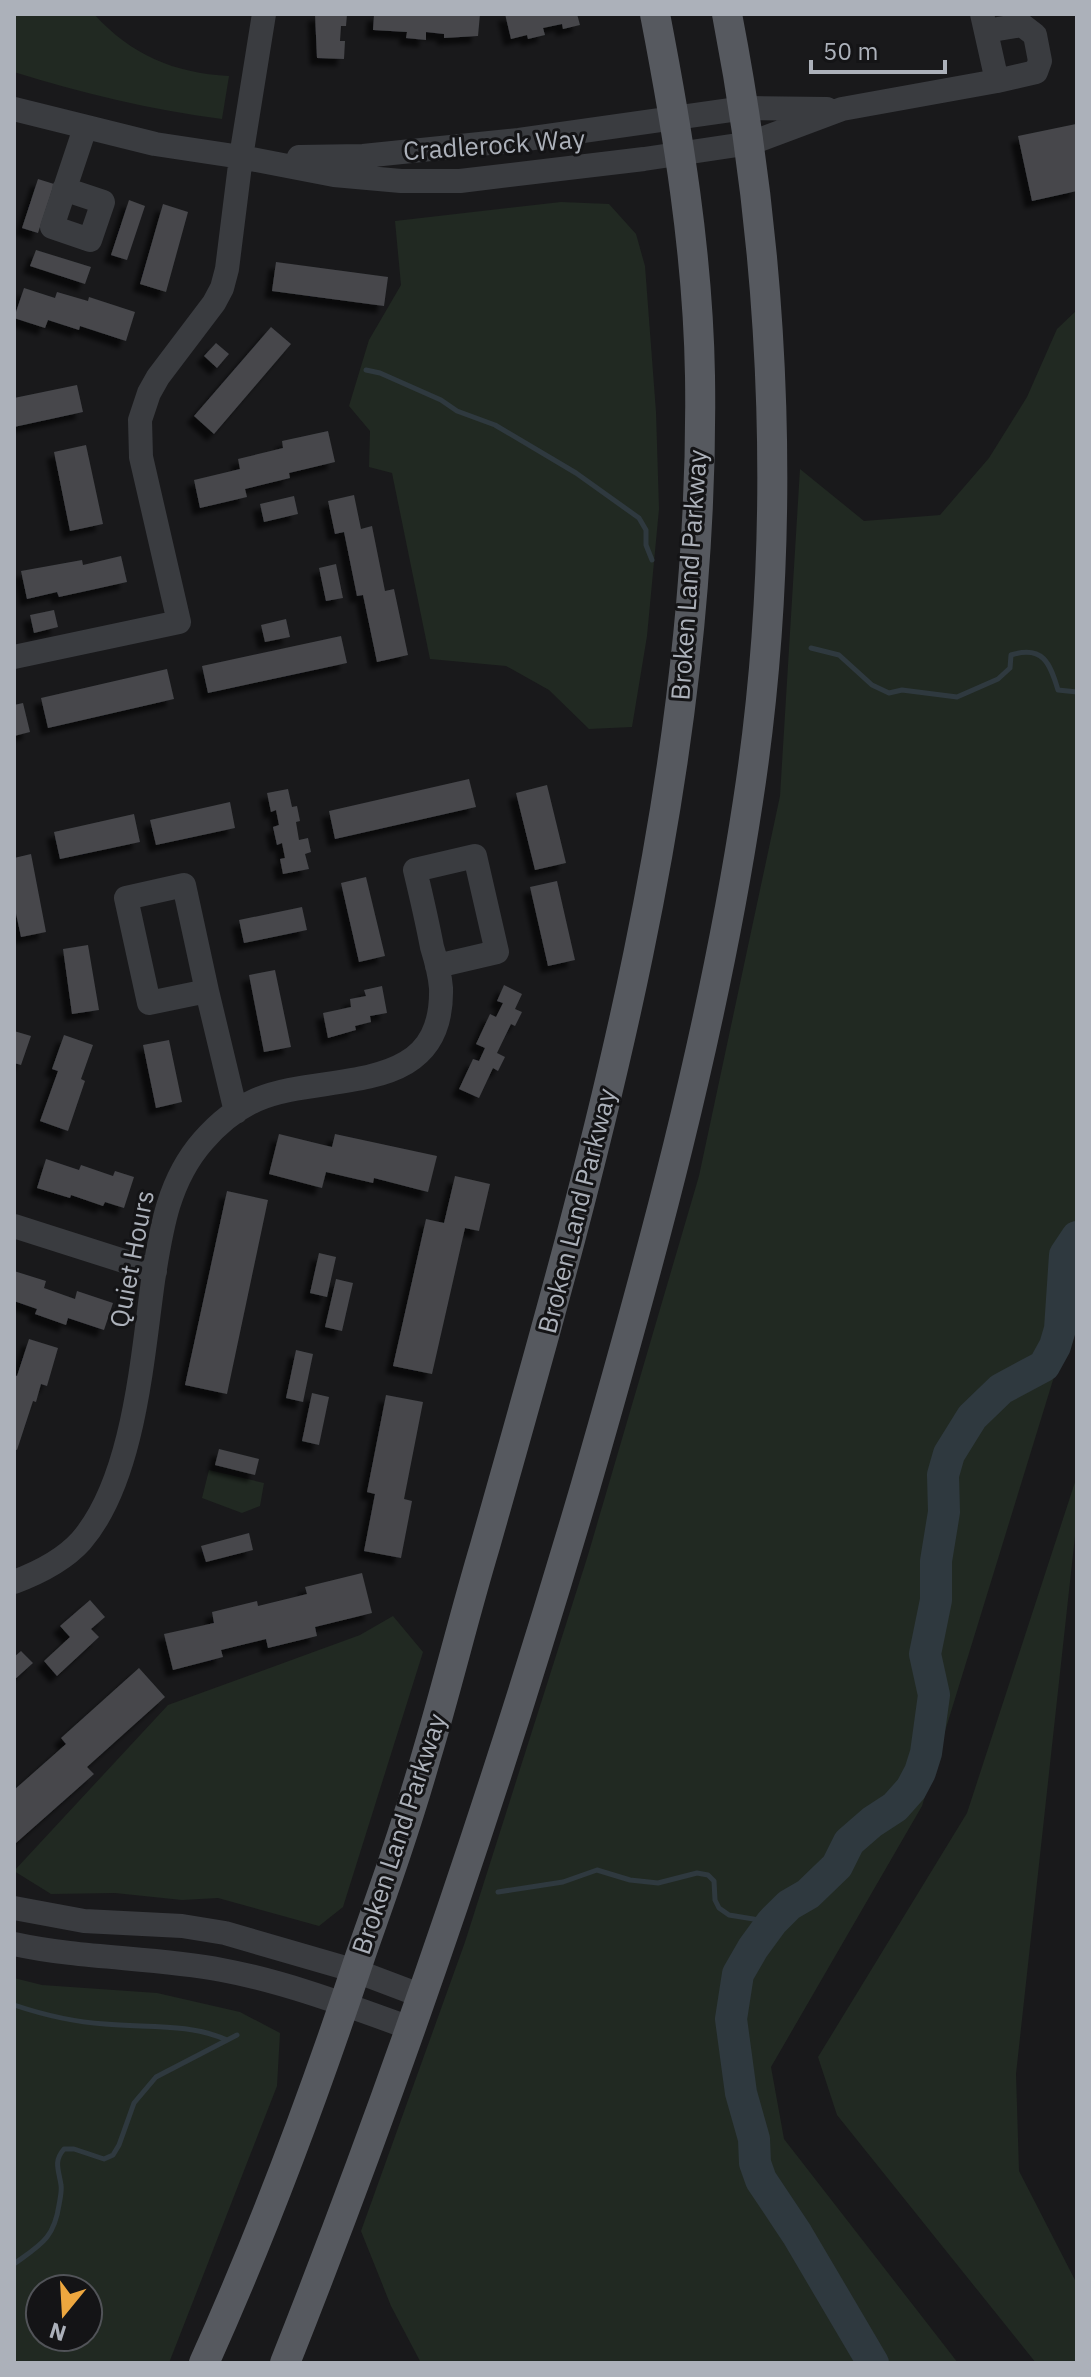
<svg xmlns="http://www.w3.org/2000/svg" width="1091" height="2377" font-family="'IBM Plex Sans',sans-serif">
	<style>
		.green { fill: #212922; fill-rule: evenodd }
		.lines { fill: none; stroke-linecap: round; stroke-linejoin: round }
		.stream { stroke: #2f393f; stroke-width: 5 }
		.river { stroke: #2f393f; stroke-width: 32 }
		.building { fill: #46474b; filter: url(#shadow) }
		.minor { stroke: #3a3c40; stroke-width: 24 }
		.major { stroke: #56595f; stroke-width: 30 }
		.labels { text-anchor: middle; stroke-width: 6; stroke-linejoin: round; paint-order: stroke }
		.street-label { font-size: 26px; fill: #acb1ba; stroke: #141416 }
	</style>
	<defs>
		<filter id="shadow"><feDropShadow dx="-7" dy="7" stdDeviation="2" flood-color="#0009"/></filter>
	</defs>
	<rect width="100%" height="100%" fill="#19191b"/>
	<path class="green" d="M14 14H94C131 55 174 73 229 76L222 119C151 110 82 93 14 72Z
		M561 202 609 204 636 234 645 266 656 412 659 509 647 636 632 727 589 729 549 690 506 666 430 659 392 473 369 467 370 431 349 406 369 340 401 285 395 221Z
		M1077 310V1302L922 1806 771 2067 784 2139 958 2363H421L391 2306 361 2231 465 1942 588 1555 699 1176 780 796 800 469 864 521 940 515 989 458 1027 397 1057 329Z
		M209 1470 264 1483 260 1506 242 1513 202 1498Z
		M1077 1476V1518L1016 2074 1019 2171 1077 2284V2363H1036L837 2115 818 2057 967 1813Z
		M393 1616 423 1652 343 1907 319 1926 218 1898 182 1900 115 1893 51 1894 14 1871 168 1705 360 1635Z
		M14 1978 42 1985 157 1993 240 2012 280 2033 277 2086 169 2363H14ZM88 2289V2337H40V2289Z"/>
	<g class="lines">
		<path class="stream" d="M366 370 380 373 441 400 457 411 495 425 576 473 639 518 646 530V545L652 560
			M811 648 839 655 872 685 889 693 902 690 957 697 998 679 1010 668 1011 655C1043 645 1050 663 1058 690L1077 692
			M498 1892 563 1882 597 1870 630 1880 658 1883 697 1873 708 1875 714 1881 715 1900 719 1908 729 1915 772 1922
			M14 2005C44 2015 73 2022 105 2024 146 2028 189 2023 227 2040
			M14 2264C40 2245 54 2239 59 2205 60 2199 62 2191 61 2185 59 2170 53 2162 64 2149H74L104 2159 113 2155 119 2145 134 2103 156 2077 237 2035"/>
		<path class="river" d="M873 2363 797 2234 761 2180 755 2163 754 2139 741 2093 731 2019 738 1974 753 1948 772 1922 789 1905 808 1894 837 1866 849 1842 872 1822 895 1807 911 1789 920 1772 926 1753 934 1695 925 1654 936 1600V1561L944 1512 943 1475 949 1454 972 1417 1001 1389 1044 1366 1055 1346 1060 1329 1065 1255 1077 1237"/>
	</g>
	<path class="building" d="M315 14H347L346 26H341L340 41H345L344 59 317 58Z
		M374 14H480L478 36 444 38V34L426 32V40L406 38 407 32 373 30Z
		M505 14H577L580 25 563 29 562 24 543 28 545 35 528 39 527 35 511 39Z
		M1076 124 1077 191 1032 201 1018 136Z
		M38 179 54 184 38 233 22 228Z
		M129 200 145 206 127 260 111 255Z
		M163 204 188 212 166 292 140 284Z
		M36 250 91 267 85 284 30 266Z
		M276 262 388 277 384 306 272 291Z
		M24 288 55 298 57 292 88 301 89 297 135 312 126 341 80 326 79 330 48 320 45 328 14 318Z
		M271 327 291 344 214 434 194 416Z
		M216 343 229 354 217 368 204 356Z
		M77 385 83 412 14 427V398Z
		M328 431 335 462 289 473 290 478 245 489 247 497 200 508 194 480 240 469 238 459 283 448 282 441Z
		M86 445 103 524 70 531 54 452Z
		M354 495 361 529 372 526 385 591 394 589 408 655 377 662 363 595 357 596 344 532 335 534 328 501Z
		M294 496 298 514 264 522 260 504Z
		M121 556 127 582 59 597 57 592 27 599 21 571 82 560 83 565Z
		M336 564 343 598 326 601 319 568Z
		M54 610 58 627 34 633 30 615Z
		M286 619 290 637 265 642 261 625Z
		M341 636 347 663 208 693 202 666Z
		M167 669 174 699 48 728 41 698Z
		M23 703 30 732 14 736V705Z
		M469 779 476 807 335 839 329 811Z
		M547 785 566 863 535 870 516 793Z
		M288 789 292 807 297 806 300 821 296 822 299 840 308 838 311 852 305 854 309 869 283 874 280 859 285 858 282 843 277 845 273 827 279 825 276 810 271 812 267 793Z
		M230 802 235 828 156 845 150 820Z
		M134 814 140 842 60 859 54 832Z
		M31 854 46 932 21 937 14 904V858Z
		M366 877 385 956 359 962 341 883Z
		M557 881 575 960 548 966 530 887Z
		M302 907 307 930 244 943 239 920Z
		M88 945 99 1010 72 1014 63 949Z
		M275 970 291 1047 264 1052 249 975Z
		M504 985 522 994 515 1009 522 1012 515 1026 511 1024 497 1053 505 1057 498 1071 493 1068 479 1098 459 1089 473 1059 479 1061 485 1048 476 1044 490 1014 496 1017 503 1003 497 1001Z
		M382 986 387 1013 370 1016 371 1022 355 1026 356 1030 328 1038 323 1013 351 1007 350 999 366 996 364 990Z
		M14 1031 31 1036 21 1065 14 1063Z
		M64 1035 93 1045 81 1079 85 1081 68 1131 40 1121 58 1071 52 1069Z
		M169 1040 182 1102 156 1108 143 1045Z
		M279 1134 332 1147 335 1134 437 1156 428 1192 374 1178 373 1183 326 1172 322 1188 269 1174Z
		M46 1159 79 1170 81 1165 113 1176 115 1171 134 1177 124 1208 105 1202 103 1206 71 1195 70 1198 37 1188Z
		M455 1176 490 1184 479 1231 465 1228 432 1374 393 1366 426 1219 444 1223Z
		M227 1191 268 1200 227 1394 185 1385Z
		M319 1253 336 1257 327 1297 310 1293Z
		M14 1271 46 1281 44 1288 75 1299 77 1291 113 1303 104 1330 68 1318 66 1325 35 1314 37 1309 14 1301Z
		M336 1279 353 1283 342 1331 325 1327Z
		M29 1339 58 1348 47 1386 41 1384 36 1402 33 1401 17 1450 14 1449V1375L17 1376Z
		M296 1350 313 1354 303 1402 286 1398Z
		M312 1393 329 1397 319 1445 302 1441Z
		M386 1395 423 1402 404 1499 412 1501 401 1558 364 1551 375 1494 367 1492Z
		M219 1449 259 1459 255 1475 215 1465Z
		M249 1533 253 1550 206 1562 201 1546Z
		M362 1573 372 1613 315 1627 317 1636 268 1648 266 1639 221 1650 223 1657 173 1670 164 1634 214 1623 212 1612 257 1601 258 1606 307 1594 305 1587Z
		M90 1600 105 1617 91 1629 99 1637 57 1676 44 1661 70 1637 60 1626Z
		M21 1651 33 1663 14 1680V1657Z
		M139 1668 165 1697 87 1767 94 1774 16 1843 14 1790 66 1744 61 1738Z"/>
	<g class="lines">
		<path class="minor" d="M986 31 1022 25 1035 35 1040 61 1036 72 997 81
			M14 109 155 144 241 157 334 175 401 181H460L644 159 751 143 842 109 997 81 982 14
			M299 157 363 156 519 140 745 108 827 109
			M64 189 103 202 90 240 52 227 85 128
			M14 657 179 622 141 457 140 420 149 393 158 377 214 303 222 288 227 269 241 157 264 14
			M207 991 184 885 126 898 149 1003 207 991 236 1112
			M14 1226 155 1271
			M14 1582C38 1573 64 1560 81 1541 134 1480 142 1359 153 1281 161 1230 168 1181 203 1141 217 1125 236 1109 256 1100 324 1070 444 1101 441 988 440 975 436 960 432 947 427 921 421 895 415 870L475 856 497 952 437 966
			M14 1908 84 1921 182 1926 225 1933 356 1971 422 1996
			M14 1944C83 1959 153 1957 222 1970 286 1982 349 2006 410 2028"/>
		<path class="major" d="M204 2363C264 2230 315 2093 361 1954 384 1889 407 1824 426 1757 447 1687 464 1616 485 1546 593 1165 706 777 700 376 698 254 678 133 655 14
			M285 2363C399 2076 498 1784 585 1488 650 1263 713 1033 748 801 788 541 777 272 727 14"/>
	</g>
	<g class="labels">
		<g class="street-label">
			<text transform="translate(494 145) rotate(-4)" y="9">Cradlerock Way</text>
			<text transform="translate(689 575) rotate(-86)" y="9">Broken Land Parkway</text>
			<text transform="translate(577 1211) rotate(-76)" y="9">Broken Land Parkway</text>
			<text transform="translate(132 1259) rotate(-79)" y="9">Quiet Hours</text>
			<text transform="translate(399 1834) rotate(-72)" y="9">Broken Land Parkway</text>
		</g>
	</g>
	<rect width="1091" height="2377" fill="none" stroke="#acb1ba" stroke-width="32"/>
	<g transform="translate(64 2313) rotate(198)"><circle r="38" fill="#141416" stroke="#515358" stroke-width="2"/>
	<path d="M0-6L14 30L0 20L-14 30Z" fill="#eda73f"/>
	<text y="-12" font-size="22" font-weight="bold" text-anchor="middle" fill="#acb1ba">N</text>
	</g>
	<path d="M811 60v12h134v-12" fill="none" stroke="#acb1ba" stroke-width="4"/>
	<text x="823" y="60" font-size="24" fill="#acb1ba" stroke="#141416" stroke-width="6" paint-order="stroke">50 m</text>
</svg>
